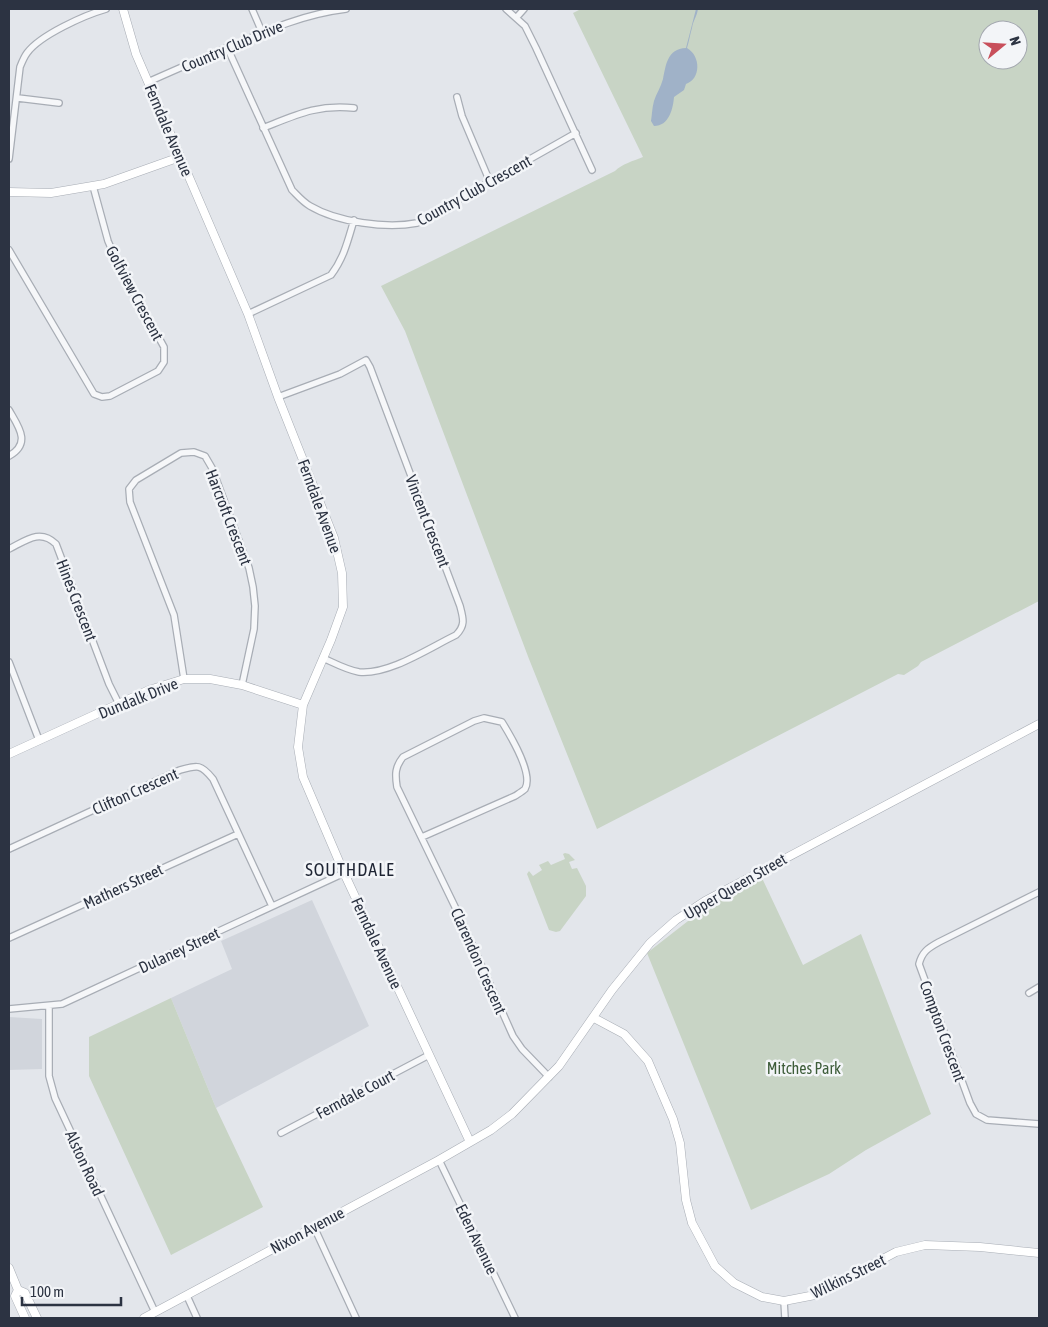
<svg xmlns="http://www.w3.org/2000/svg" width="1048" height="1327" font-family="'Asap Condensed',sans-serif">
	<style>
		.built { fill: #d1d5dc }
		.green { fill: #c8d4c5; fill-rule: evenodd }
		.water { fill: #a0b2c8 }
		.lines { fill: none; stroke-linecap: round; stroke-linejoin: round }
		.street-casing { stroke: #a8adb5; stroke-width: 8 }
		.secondary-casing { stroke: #a8adb5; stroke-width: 9 }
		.street { stroke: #f6f7f9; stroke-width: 5.5 }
		.secondary { stroke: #fff; stroke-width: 8 }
		.labels { text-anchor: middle; stroke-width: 5; stroke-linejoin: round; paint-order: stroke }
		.street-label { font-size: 16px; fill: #2c3342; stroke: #f3f5f8 }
		.park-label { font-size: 16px; fill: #3e5d3a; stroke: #f3f5f8 }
		.neighbourhood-label { font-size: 18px; letter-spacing: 1px; fill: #1e2433; stroke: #f3f5f8 }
	</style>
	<rect width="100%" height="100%" fill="#e3e6eb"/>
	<path class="built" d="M312 900 369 1026 216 1108 171 998 232 969 221 941Z
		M9 1017 42 1019V1069L9 1070Z"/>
	<path class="green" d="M581 9H1039V601L921 662 918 666 904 675 898 674 597 829 529 659 405 331 381 286 615 171C622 164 633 161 643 157L573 13ZM988 30H1018V60H988Z
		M565 853 569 854 575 860 569 862 572 869 577 868 586 886V896L560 931 556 932 549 930 527 874 529 871 533 876 542 870 539 865 548 861 551 865 565 859 563 854Z
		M761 876 803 965 861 934 931 1114 866 1150 829 1174 751 1210 647 953 706 907Z
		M171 998 216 1108 263 1207 171 1255 89 1076V1037Z"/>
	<path class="water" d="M696 9H698C697 16 693 21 692 28 690 35 689 41 687 48 701 56 701 79 686 84L684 90 674 97C673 109 669 126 654 126L651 121C652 115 652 108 654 101 656 94 661 87 663 79 666 65 667 49 686 48Z"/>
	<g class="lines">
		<g class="street-casing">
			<path id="street" d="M252 9 262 32
				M506 9 525 26 536 48 592 170
				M516 18 524 9
				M227 47 292 190C298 196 303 202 310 206 337 222 386 229 417 223L576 133
				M148 82C175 70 202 58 229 47 268 30 304 14 346 9
				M457 97 462 116 490 182
				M18 98 59 103
				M263 128C296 115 318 104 354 108
				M9 159 20 67C22 62 24 57 27 53 40 35 85 15 106 9
				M9 250 94 394 102 397 110 396 158 371 164 362V347L118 264 108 241 93 186
				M248 314 331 275C344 258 348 240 354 220
				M278 397 340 374 366 360 370 367 460 606C463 618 466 625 456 635 429 648 389 675 359 672 347 670 334 663 323 658
				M9 410C18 426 32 443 9 456
				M9 549C25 541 40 528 56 544L109 684 119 704
				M9 662 39 740
				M184 679 174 615 130 502 129 489 136 480 181 453 194 452 205 456 212 468 249 568 253 587 255 606 254 629 242 685
				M422 837 515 796C518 794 523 791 525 789 534 774 510 735 502 722L484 718 474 721 403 757C395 767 395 774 397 787L458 913 513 1036 522 1049 549 1077
				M9 849 180 770C198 765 201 764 213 779L272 906
				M1039 892 939 942C928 948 922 952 919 964L970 1103 976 1114 987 1120 1039 1124
				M9 938 238 834
				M1029 993 1039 987
				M49 1006V1076L55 1098 155 1312
				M9 1009 62 1004 344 873
				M281 1133 429 1055
				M439 1160 515 1318
				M314 1227 356 1318
				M187 1296 197 1318
				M784 1301 785 1318"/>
		</g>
		<g class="secondary-casing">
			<path id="secondary" d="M123 9 136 54 248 314 278 397 334 538 342 573 343 607 331 640 303 705 298 747 303 777 344 873 470 1142
				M9 192 51 193 104 184 180 157
				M9 754 149 690 184 679H210L242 685 303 705
				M594 1018 624 1034 648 1061 673 1119 680 1143 686 1200 692 1223 715 1266 734 1283 762 1297 784 1301 815 1295 896 1252 925 1245 980 1247 1039 1253
				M9 1268 18 1290 15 1296 25 1318
				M18 1290 25 1293 37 1318
				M144 1318 439 1160 491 1130 512 1114 559 1066 612 990 650 943 676 920 705 901 1039 724"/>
		</g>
		<use href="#street" class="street"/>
		<use href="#secondary" class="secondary"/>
	</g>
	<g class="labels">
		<g class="street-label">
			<text transform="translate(232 46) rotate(-23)" y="6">Country Club Drive</text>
			<text transform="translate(169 130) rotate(67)" y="6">Ferndale Avenue</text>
			<text transform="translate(474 190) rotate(-29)" y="6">Country Club Crescent</text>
			<text transform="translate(135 293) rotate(62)" y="6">Golfview Crescent</text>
			<text transform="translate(320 506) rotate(70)" y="6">Ferndale Avenue</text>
			<text transform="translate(229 517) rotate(69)" y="6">Harcroft Crescent</text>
			<text transform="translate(428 521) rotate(69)" y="6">Vincent Crescent</text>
			<text transform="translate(77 600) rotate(69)" y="6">Hines Crescent</text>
			<text transform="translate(138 698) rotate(-22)" y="6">Dundalk Drive</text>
			<text transform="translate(135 791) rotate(-24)" y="6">Clifton Crescent</text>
			<text transform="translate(123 886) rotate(-25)" y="6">Mathers Street</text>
			<text transform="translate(735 886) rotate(-30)" y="6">Upper Queen Street</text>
			<text transform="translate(377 943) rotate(65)" y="6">Ferndale Avenue</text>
			<text transform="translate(179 950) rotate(-25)" y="6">Dulaney Street</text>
			<text transform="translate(479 961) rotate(66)" y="6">Clarendon Crescent</text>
			<text transform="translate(943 1031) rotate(70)" y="6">Compton Crescent</text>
			<text transform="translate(355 1094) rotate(-28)" y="6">Ferndale Court</text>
			<text transform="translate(85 1163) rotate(65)" y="6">Alston Road</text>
			<text transform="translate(307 1230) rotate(-28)" y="6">Nixon Avenue</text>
			<text transform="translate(477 1239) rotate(64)" y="6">Eden Avenue</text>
			<text transform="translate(848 1276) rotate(-26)" y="6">Wilkins Street</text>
		</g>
		<g class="park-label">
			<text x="804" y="1074">Mitches Park</text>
		</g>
		<g class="neighbourhood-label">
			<text x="350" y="876">SOUTHDALE</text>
		</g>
	</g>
	<rect width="1048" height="1327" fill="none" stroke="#2c3342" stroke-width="20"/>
	<g transform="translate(1003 45) rotate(72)"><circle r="24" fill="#f3f5f8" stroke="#a3a7af"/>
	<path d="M0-4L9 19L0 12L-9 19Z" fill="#c84f5b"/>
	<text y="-8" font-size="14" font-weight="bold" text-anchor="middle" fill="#2c3342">N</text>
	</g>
	<path d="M22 1297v8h99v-8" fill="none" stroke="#2c3342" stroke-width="2.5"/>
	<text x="30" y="1297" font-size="15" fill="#2c3342" stroke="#f3f5f8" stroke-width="4" paint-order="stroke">100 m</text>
</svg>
